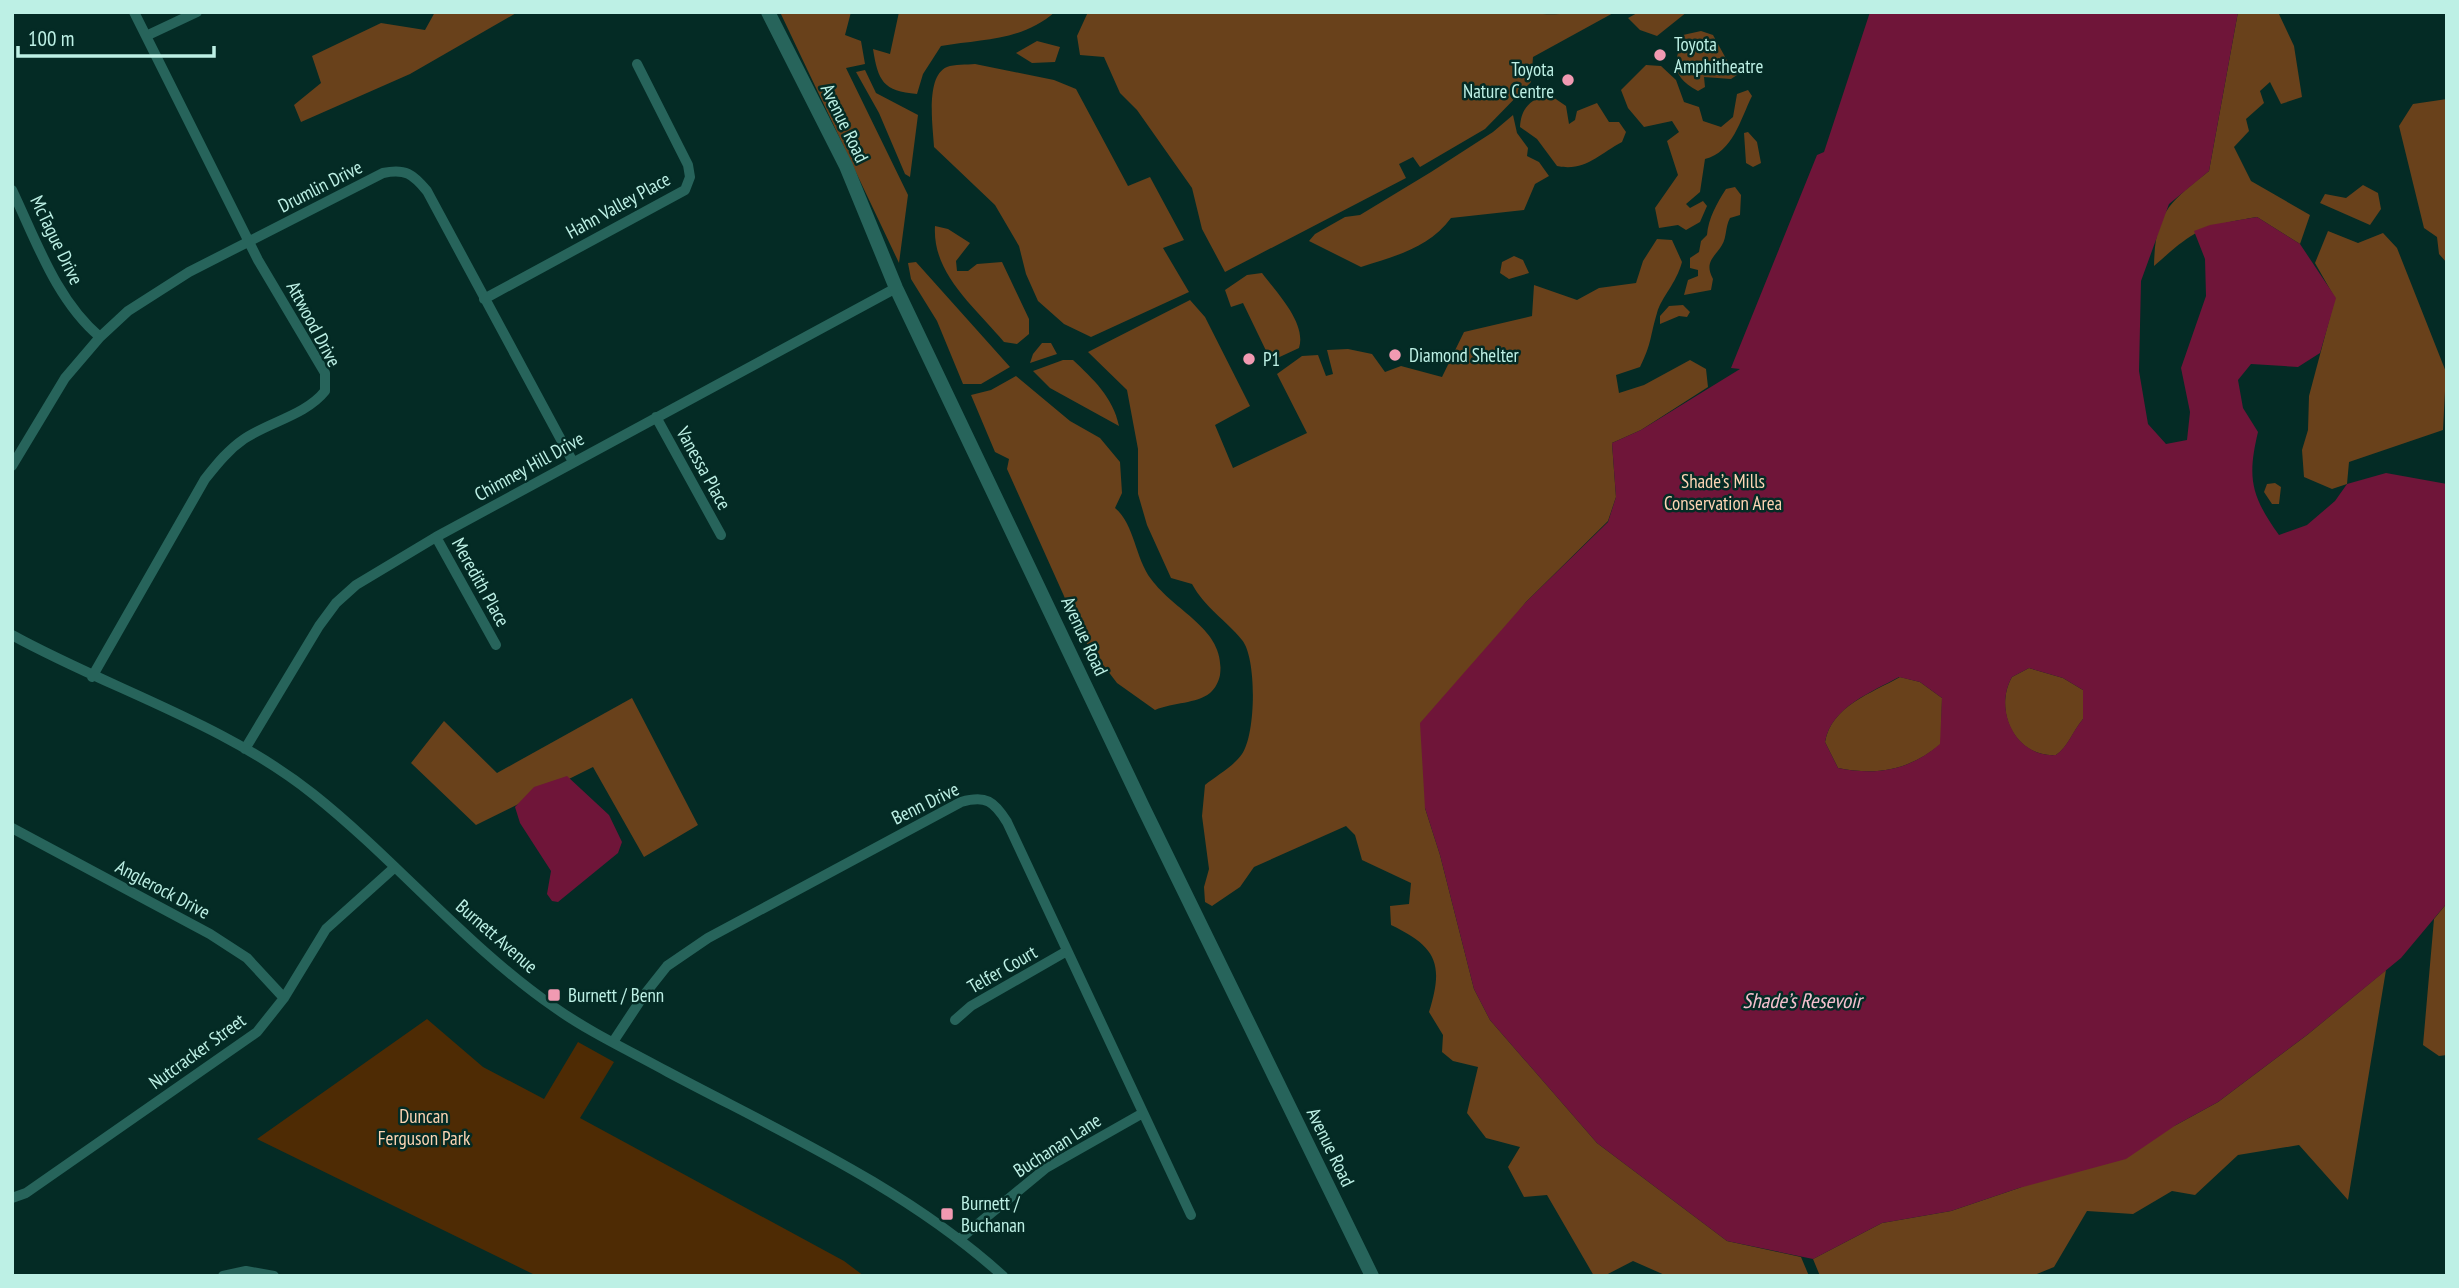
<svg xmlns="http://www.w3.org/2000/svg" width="2459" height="1288" font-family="'PT Sans Narrow',sans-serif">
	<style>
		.green { fill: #4e2b04 }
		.forest { fill: #69411b }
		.water { fill: #6f1539; fill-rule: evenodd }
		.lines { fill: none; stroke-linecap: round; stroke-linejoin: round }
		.street { stroke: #27645b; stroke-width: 10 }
		.secondary { stroke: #27645b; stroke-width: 14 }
		.poi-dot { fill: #f19ab2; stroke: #042b25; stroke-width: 2.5 }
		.labels { text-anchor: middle; stroke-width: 5; stroke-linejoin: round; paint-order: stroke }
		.poi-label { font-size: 19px; fill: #bdf0e5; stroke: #042b25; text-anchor: start }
		.street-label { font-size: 19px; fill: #bdf0e5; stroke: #042b25 }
		.park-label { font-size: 19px; fill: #fcd4b3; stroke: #042b25 }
		.water-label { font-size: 21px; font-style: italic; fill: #f5c0ce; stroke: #042b25 }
	</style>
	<rect width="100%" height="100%" fill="#042b25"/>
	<path class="green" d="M427 1019 483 1067 544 1099 578 1042 614 1062 580 1118 844 1261 864 1276H537L257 1139Z"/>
	<path class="forest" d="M435 12H518L410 74 301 122 294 105 321 83 312 56 381 23 425 30Z
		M780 12H851L845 35 861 41 865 64 846 68 908 195 899 263Z
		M899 12H1055C1022 41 982 39 941 46L923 74 917 94C883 91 878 81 873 49L890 54Z
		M1088 12H1526C1540 17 1595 12 1615 12L1533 57 1531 82 1485 129 1420 167 1413 157 1399 164 1406 178 1225 272 1202 229 1192 188 1137 110 1120 93 1104 57 1080 55 1077 36Z
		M1639 12H1687L1657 36 1640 30 1628 18Z
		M2238 12H2278L2294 46 2302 97 2281 104 2270 82 2260 91 2264 103 2246 119 2249 131 2234 147 2251 181 2310 215 2300 244 2257 217C2200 227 2197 228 2154 266 2155 212 2170 202 2209 171Z
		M1701 31 1713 35 1729 64 1736 65 1737 75 1731 79 1704 77 1705 87 1698 91C1669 75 1675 63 1683 35Z
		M1037 41 1060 47 1055 62 1032 63 1016 53Z
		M975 64 1054 80 1076 89 1128 186 1150 177 1184 240 1163 248 1189 292 1091 337 1064 324 1038 301 1026 274 1019 246 995 205 934 147C933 127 925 76 947 67 954 64 967 65 975 64Z
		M1646 65 1661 66 1676 80 1684 102 1699 107 1703 121 1721 127 1733 117 1737 94 1748 90 1752 96C1740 120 1733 152 1705 159L1700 192 1686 204 1690 208 1703 201 1707 206 1700 222 1686 230 1678 225 1659 228 1655 208 1678 175 1667 141 1679 132 1672 121 1644 127 1628 108 1621 90Z
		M865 70 876 93 918 115 910 177 905 174 879 113 856 72Z
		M1547 93 1566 106 1569 124 1575 120 1577 111 1597 103 1609 122H1619L1626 132 1622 142C1599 154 1585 172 1557 166L1537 139 1520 127C1521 108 1530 101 1547 93Z
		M2447 99V263L2439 254 2437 237 2424 228 2399 126 2413 104Z
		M1513 115 1517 133 1528 148 1527 156 1539 162 1549 176 1535 184 1524 210 1451 218C1429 248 1395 256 1361 267L1309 241 1315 234 1345 217 1360 215 1431 172 1493 132Z
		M1748 132 1757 142 1761 163 1753 167 1746 163 1744 133Z
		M2363 185 2378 193 2381 209 2370 225 2320 203 2325 194 2346 198Z
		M1735 187 1741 195 1740 215 1730 218C1725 227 1727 237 1722 245 1714 258 1704 262 1713 279L1711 290 1684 295 1688 280 1698 276V270L1690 268V258L1699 252 1701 241 1707 235C1708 219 1717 203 1726 189Z
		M935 226 948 229 970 243 956 261 957 271H968L977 264 1002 262 1029 319V334L1017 344 1004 342C975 307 932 274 935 226Z
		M2328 231 2358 243 2383 233 2397 248 2446 372 2443 430 2349 462 2347 484 2332 489 2304 477 2302 450 2308 430 2309 396 2335 298 2315 263Z
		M1657 239 1672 240 1682 262C1676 284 1662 296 1657 313 1650 336 1652 343 1640 367L1616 375 1619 393 1644 385 1690 360 1706 369 1708 387 1641 430 1612 443 1616 497 1608 521 1526 602 1494 642 1425 808 1440 855 1474 989 1490 1020 1597 1143 1727 1241 1801 1257 1809 1276H1667L1633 1261 1604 1276H1594L1547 1195 1524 1197 1508 1167 1520 1147 1486 1138 1467 1113 1478 1067 1453 1061 1442 1052 1443 1035 1429 1012C1444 964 1437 947 1391 925L1390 906 1409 904 1411 883 1362 860 1355 835 1346 826 1254 867 1240 887 1212 906 1205 902 1204 887 1209 869 1202 816 1205 785C1216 776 1234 766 1242 754 1256 734 1257 658 1242 640 1226 620 1205 608 1192 584L1171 578 1147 525 1138 494V449L1127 390 1088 352 1190 300 1205 317 1250 406 1215 425 1233 468 1307 433 1277 374 1302 356 1318 355 1326 376 1333 374 1327 350 1348 349 1372 354 1385 372 1401 366 1442 377 1464 332 1532 316 1534 285 1577 300 1599 288 1636 283 1643 261Z
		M1514 256 1523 260 1529 273 1509 279 1500 273 1502 262Z
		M916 262 1010 367 981 384H963L937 321 911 279 908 263Z
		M1262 273C1276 292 1307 323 1299 348L1271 361 1243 303 1231 307 1225 290 1247 275Z
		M1683 305 1690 312 1687 317 1679 316 1660 324V316L1669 306Z
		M1042 343H1051L1057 354 1030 363 1033 354Z
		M1063 360H1073C1093 379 1113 397 1119 426L1050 388 1033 371Z
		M1016 376 1070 421 1100 438 1120 462 1122 493 1115 508C1135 525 1135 558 1151 579 1176 613 1226 629 1220 675 1219 681 1215 689 1210 693 1196 704 1174 702 1155 710L1117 683 1075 628 1064 596 1007 469 1009 459 995 452 971 395 991 390Z
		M2275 483 2281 487 2279 504H2272L2264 492 2267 484Z
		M2029 668 2063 678 2083 690V719C2073 731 2068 747 2056 755 2015 758 1993 710 2012 677Z
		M1900 677 1920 682 1942 698 1941 744C1909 770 1878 776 1838 768L1825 742C1831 706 1872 693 1900 677Z
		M632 698 698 825 644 857 593 767 476 825 411 763 444 721 497 773Z
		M2447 903V1055L2439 1056 2423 1045 2434 919Z
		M2386 970 2348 1200 2299 1145 2238 1155 2195 1195 2172 1191 2133 1214 2087 1211 2054 1267 2032 1276H1820L1813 1259 1882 1223 1951 1211 2019 1188 2176 1125 2218 1102 2307 1035Z"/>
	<path class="water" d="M1870 12H2238L2209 171 2169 204 2141 281 2139 371 2148 424 2166 444 2187 440 2190 412 2181 368 2206 296 2205 259 2194 231 2210 225 2257 217 2300 244 2336 298 2320 353 2298 367 2251 364 2238 380 2243 408 2258 432C2247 478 2251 496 2279 535L2307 525 2335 501 2347 484 2386 473 2447 484V903L2401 958 2307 1035 2218 1102 2176 1125 2126 1159 2019 1188 1951 1211 1882 1223 1813 1259 1727 1241 1597 1143 1490 1020 1474 989 1440 855 1425 808 1420 723 1526 602 1608 522 1616 497 1612 443 1641 430 1740 369 1731 368 1817 155 1824 152ZM2029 668 2063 678 2083 690V719C2073 730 2068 747 2056 755 2016 758 1993 710 2012 677ZM1899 677 1920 682 1942 698 1940 744C1910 770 1877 776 1838 768L1825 742C1831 707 1872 692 1899 677Z
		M567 776 609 815 622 842 618 853 558 902 552 901 547 894 551 871 520 823 515 807 534 787Z"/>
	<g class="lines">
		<path class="street" d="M146 36 197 12
			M12 190C36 240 56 300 100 337
			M484 299 685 190 690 177 688 165 637 64
			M656 417 721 535
			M12 466 65 378 100 337 128 311 189 272 383 173C405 168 413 174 427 191L573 462
			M436 537 496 645
			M12 635C110 689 224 723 313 794 396 860 466 946 554 1007 589 1032 630 1051 668 1072 783 1133 906 1188 1003 1276
			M92 677 205 479C217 464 228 450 244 439 269 422 306 415 325 391V373L258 260 134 12
			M245 749 319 626 336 603 356 585 436 537 896 288
			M12 828 210 934 247 958 284 998
			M955 1020 971 1006 1067 951
			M613 1042 644 995 667 966 708 938 961 802C986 795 994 801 1007 822L1191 1215
			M12 1198 26 1193 257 1032 284 998 326 929 395 867
			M961 1238 1046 1168 1143 1113
			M223 1276 246 1271 274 1276"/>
		<path class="secondary" d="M768 12 846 166 896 288 1143 807 1372 1276"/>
	</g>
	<g class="poi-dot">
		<circle cx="1660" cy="55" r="7"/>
		<circle cx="1568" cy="80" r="7"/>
		<circle cx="1395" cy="355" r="7"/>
		<circle cx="1249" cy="359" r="7"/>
		<rect x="547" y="988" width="14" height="14" rx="3.5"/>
		<rect x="940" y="1207" width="14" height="14" rx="3.5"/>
	</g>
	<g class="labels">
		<g class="poi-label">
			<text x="1674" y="51">Toyota<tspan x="1674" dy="22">Amphitheatre</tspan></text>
			<text x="1554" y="76" text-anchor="end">Toyota<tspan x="1554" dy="22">Nature Centre</tspan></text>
			<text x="1409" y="362">Diamond Shelter</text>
			<text x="1263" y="366">P1</text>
			<text x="568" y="1002">Burnett / Benn</text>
			<text x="961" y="1210">Burnett /<tspan x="961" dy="22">Buchanan</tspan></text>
		</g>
		<g class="street-label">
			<text transform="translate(845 123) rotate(64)" y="7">Avenue Road</text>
			<text transform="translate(320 186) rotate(-27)" y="7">Drumlin Drive</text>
			<text transform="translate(618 205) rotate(-29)" y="7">Hahn Valley Place</text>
			<text transform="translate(57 240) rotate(64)" y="7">McTague Drive</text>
			<text transform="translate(314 324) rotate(62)" y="7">Attwood Drive</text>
			<text transform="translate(529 466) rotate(-29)" y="7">Chimney Hill Drive</text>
			<text transform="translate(704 468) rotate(61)" y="7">Vanessa Place</text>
			<text transform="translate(481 582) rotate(61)" y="7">Meredith Place</text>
			<text transform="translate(1085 636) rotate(65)" y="7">Avenue Road</text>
			<text transform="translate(925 803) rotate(-26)" y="7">Benn Drive</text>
			<text transform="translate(163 889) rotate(28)" y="7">Anglerock Drive</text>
			<text transform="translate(497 936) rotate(41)" y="7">Burnett Avenue</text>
			<text transform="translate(1002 969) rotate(-30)" y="7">Telfer Court</text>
			<text transform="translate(197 1051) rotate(-36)" y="7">Nutcracker Street</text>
			<text transform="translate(1057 1145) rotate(-33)" y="7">Buchanan Lane</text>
			<text transform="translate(1331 1147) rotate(64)" y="7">Avenue Road</text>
		</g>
		<g class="park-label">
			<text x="1723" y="488">Shade’s Mills<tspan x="1723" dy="22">Conservation Area</tspan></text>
			<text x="424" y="1123">Duncan<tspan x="424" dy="22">Ferguson Park</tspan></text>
		</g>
		<g class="water-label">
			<text x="1802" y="1008">Shade’s Resevoir</text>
		</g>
	</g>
	<rect width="2459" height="1288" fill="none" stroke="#bdf0e5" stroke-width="28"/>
	<path d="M18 46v10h196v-10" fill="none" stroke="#bdf0e5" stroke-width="3.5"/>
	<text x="28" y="46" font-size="21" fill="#bdf0e5" stroke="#042b25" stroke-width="5" paint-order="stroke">100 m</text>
</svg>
